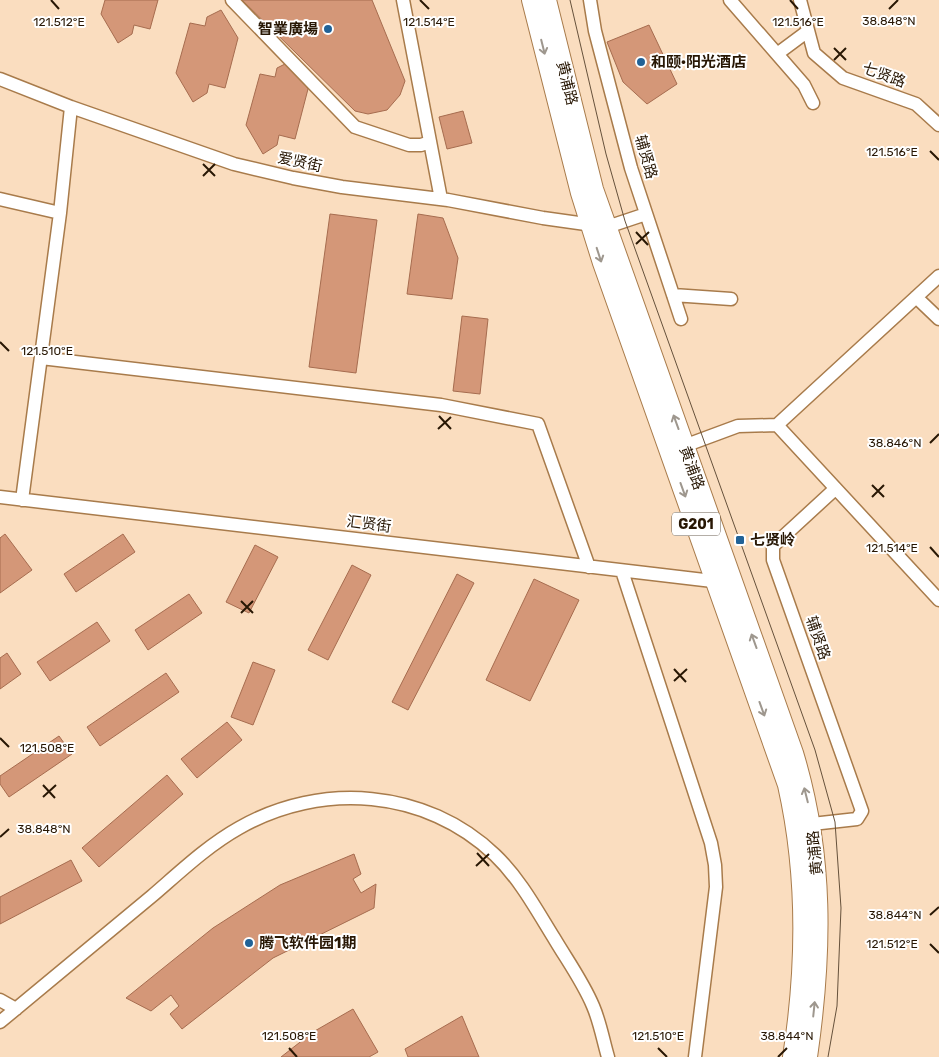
<svg xmlns="http://www.w3.org/2000/svg" width="939" height="1057" font-family="Rubik,'Noto Sans SC',sans-serif">
	<style>
		.building { fill: #d49778; stroke: #a66c4f }
		.lines { fill: none; stroke-linecap: round; stroke-linejoin: round }
		.minor-casing { stroke: #a87b4b; stroke-width: 15 }
		.highway-casing { stroke: #a87b4b; stroke-width: 20 }
		.minor { stroke: #fff; stroke-width: 12 }
		.highway { stroke: #fff; stroke-width: 18 }
		.tram { stroke: #66513b; stroke-width: 1 }
		.oneway { stroke: #9e978e }
		.ticks { fill: none; stroke: #281704; stroke-width: 2 }
		.poi-dot { fill: #216297; stroke: #fff; stroke-width: 2 }
		.labels { text-anchor: middle; stroke-width: 4; stroke-linejoin: round; paint-order: stroke }
		.shield { fill: #fff; stroke: #685d4f; stroke-width: 1 }
		.shield-label { font-size: 14px; font-weight: bold; fill: #281704 }
		.poi-label { font-size: 15px; font-weight: bold; fill: #281704; stroke: #fff; text-anchor: start }
		.street-label { font-size: 15px; fill: #281704; stroke: #fff }
		.ticks-label { font-size: 12px; text-anchor: middle; fill: #281704; stroke: #fff; stroke-width: 4; stroke-linejoin: round; paint-order: stroke }
	</style>
	<rect width="100%" height="100%" fill="#faddbf"/>
	<path class="building" d="M105 0H158L150 29 134 25 132 34 118 43 101 14Z
		M242 0H372L405 81 400 95 387 110 368 114 355 111Z
		M221 10 238 38 225 88 209 84 207 93 193 102 176 73 190 23 205 26 207 17Z
		M649 25 677 84 647 104 623 82 607 42Z
		M291 61 308 89 295 139 279 135 277 145 263 154 246 125 260 74 275 77 277 68Z
		M463 111 472 143 447 149 439 117Z
		M330 214 377 220 356 373 309 367Z
		M418 214 443 218 458 258 452 299 407 294Z
		M462 316 488 319 480 394 453 391Z
		M5 534 32 570 0 593V538Z
		M123 534 135 552 76 592 64 574Z
		M255 545 278 557 249 613 226 602Z
		M352 565 371 575 328 660 308 650Z
		M457 574 474 583 408 710 392 702Z
		M534 579 579 600 530 701 486 680Z
		M189 594 202 613 148 650 135 630Z
		M97 622 110 641 50 681 37 662Z
		M7 653 21 674 0 689V658Z
		M253 662 275 670 253 725 231 717Z
		M166 673 179 692 100 746 87 727Z
		M227 722 242 740 197 778 181 759Z
		M59 736 72 754 9 797 0 784V776Z
		M167 775 183 794 99 867 82 848Z
		M354 854 361 874 353 879 361 893 376 884 374 908 273 958 182 1029 170 1014 179 1006 171 995 151 1011 126 998 213 928 280 885Z
		M71 860 82 881 0 924V897Z
		M353 1009 378 1052 369 1057H281L313 1032Z
		M462 1016 479 1057H408L405 1049Z"/>
	<g class="lines">
		<g class="minor-casing">
			<path id="minor" d="M232 0 355 127 409 145H421L430 142
				M403 0 441 199
				M590 0 595 31 631 168 681 319
				M730 0 804 85 813 103
				M800 0 814 53 843 78 916 104 939 125
				M777 54 808 31
				M0 79 71 107 234 164 293 178 342 187 448 200 543 218 607 227 646 214
				M0 199 60 213
				M673 295 731 299
				M916 297 939 319
				M41 358 441 405 538 424 589 567
				M777 425 939 600
				M684 446 738 426 777 425 939 276
				M0 497 721 582
				M22 500 60 213 71 107
				M622 571 711 843 715 865 716 887 695 1057
				M812 824 857 819 862 811 773 560V546L835 489
				M0 1000 16 1009
				M0 1022C51 980 101 938 152 896 180 872 207 846 239 828 321 781 426 789 495 855 520 879 536 909 554 938 567 960 583 982 593 1006 600 1022 603 1040 608 1057"/>
		</g>
		<g class="highway-casing">
			<path id="highway" d="M531 0 580 193 602 263 787 785C807 874 806 967 792 1057
				M547 0 594 189 794 753C825 855 823 953 808 1057"/>
		</g>
		<use href="#minor" class="minor"/>
		<use href="#highway" class="highway"/>
		<path class="tram" d="M570 0 606 154 625 221 815 750 835 822 841 908 837 1006 828 1057"/>
	</g>
	<defs><path id="oneway-shaft" d="M-6 0H5M1.5-3L5.5 0L1.5 3" fill="none" stroke-width="1.6" stroke-linecap="round" stroke-linejoin="round" transform="scale(1.25)"/></defs>
	<g class="oneway">
		<use href="#oneway-shaft" transform="translate(543 47) rotate(76)"/>
		<use href="#oneway-shaft" transform="translate(599 255) rotate(72)"/>
		<use href="#oneway-shaft" transform="translate(676 422) rotate(-110)"/>
		<use href="#oneway-shaft" transform="translate(683 490) rotate(70)"/>
		<use href="#oneway-shaft" transform="translate(754 641) rotate(-110)"/>
		<use href="#oneway-shaft" transform="translate(762 709) rotate(70)"/>
		<use href="#oneway-shaft" transform="translate(806 795) rotate(-104)"/>
		<use href="#oneway-shaft" transform="translate(814 1009) rotate(-84)"/>
	</g>
	<path class="ticks" d="M51 0 59 9M420 0 429 9M790 0 798 9M889 9 898 0M834 48 846 60M834 60 846 48M930 151 939 160M203 164 215 176M203 176 215 164M636 232 648 245M636 244 649 232M0 342 9 351M439 416 451 429M438 429 451 417M930 443 939 434M872 485 884 497M872 497 884 485M930 547 939 557M241 601 253 613M241 613 253 601M674 669 686 682M674 681 687 669M0 738 9 747M43 785 55 798M43 797 56 785M0 837 9 829M477 853 489 866M476 866 489 854M930 915 939 907M930 944 939 953M289 1048 297 1057M658 1048 667 1057M778 1057 787 1048"/>
	<g class="poi-dot">
		<circle cx="328" cy="29" r="5"/>
		<circle cx="641" cy="62" r="5"/>
		<rect x="735" y="535" width="10" height="10" rx="2.5"/>
		<circle cx="249" cy="943" r="5"/>
	</g>
	<g class="labels">
		<rect class="shield" x="672" y="512.5" width="48" height="23" rx="4"/>
		<g class="shield-label">
			<text x="696" y="529">G201</text>
		</g>
		<g class="poi-label">
			<text x="318" y="34" text-anchor="end">智業廣場</text>
			<text x="651" y="67">和颐·阳光酒店</text>
			<text x="750" y="545">七贤岭</text>
			<text x="259" y="948">腾飞软件园1期</text>
		</g>
		<g class="street-label">
			<text transform="translate(884 75) rotate(20)" y="5">七贤路</text>
			<text transform="translate(567 83) rotate(76)" y="5">黄浦路</text>
			<text transform="translate(646 157) rotate(74)" y="5">辅贤路</text>
			<text transform="translate(300 162) rotate(12)" y="5">爱贤街</text>
			<text transform="translate(692 468) rotate(70)" y="5">黄浦路</text>
			<text transform="translate(369 524) rotate(7)" y="5">汇贤街</text>
			<text transform="translate(818 638) rotate(71)" y="5">辅贤路</text>
			<text transform="translate(815 853) rotate(-96)" y="5">黄浦路</text>
		</g>
	</g>
	<g class="ticks-label">
		<text x="889" y="25">38.848°N</text>
		<text x="59" y="26">121.512°E</text>
		<text x="429" y="26">121.514°E</text>
		<text x="798" y="26">121.516°E</text>
		<text x="892" y="156">121.516°E</text>
		<text x="47" y="355">121.510°E</text>
		<text x="895" y="447">38.846°N</text>
		<text x="892" y="552">121.514°E</text>
		<text x="47" y="752">121.508°E</text>
		<text x="44" y="833">38.848°N</text>
		<text x="895" y="919">38.844°N</text>
		<text x="892" y="948">121.512°E</text>
		<text x="289" y="1040">121.508°E</text>
		<text x="658" y="1040">121.510°E</text>
		<text x="787" y="1040">38.844°N</text>
	</g>
</svg>
